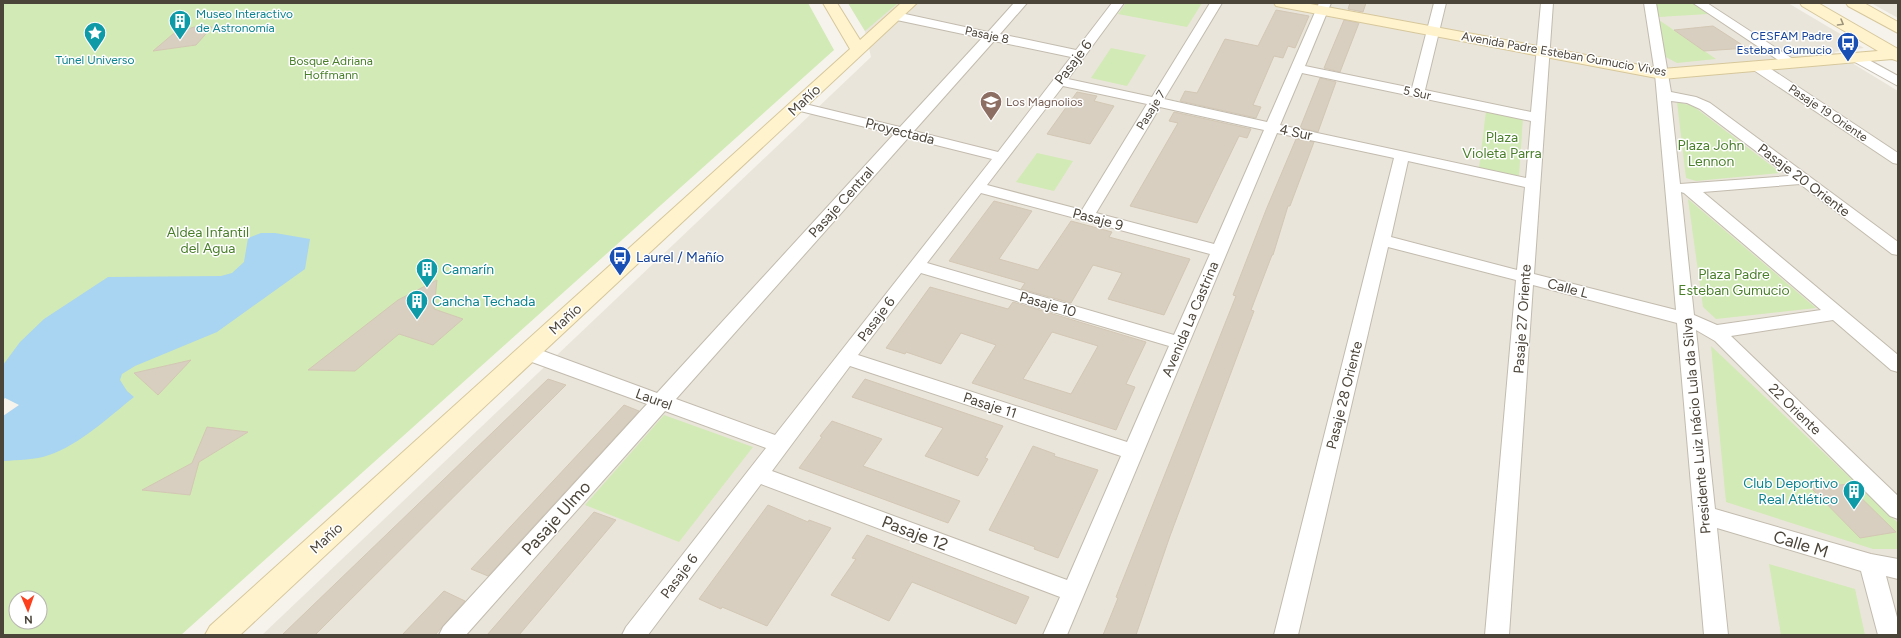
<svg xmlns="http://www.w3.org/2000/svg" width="1901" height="638" font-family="Figtree,sans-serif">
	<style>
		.residential { fill: #eae5da }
		.green { fill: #d2eab5; fill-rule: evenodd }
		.water { fill: #a9d4f2 }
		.pier { fill: #f6f3ec }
		.building { fill: #d8cfc1; stroke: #d3c7b4; fill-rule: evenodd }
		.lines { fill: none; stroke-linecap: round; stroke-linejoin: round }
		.street-casing { stroke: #c2bbae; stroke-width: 2 }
		.secondary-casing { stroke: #d6c79b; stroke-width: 2 }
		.street { fill: #fff; fill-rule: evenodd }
		.secondary { fill: #fff3cd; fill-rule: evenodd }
		.oneway { stroke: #9c937c }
		.labels { text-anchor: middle; stroke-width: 3; stroke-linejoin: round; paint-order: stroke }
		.far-culture-label { font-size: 12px; fill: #0d838f; stroke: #fff; text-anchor: start }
		.far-street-label { font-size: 12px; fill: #4b4439; stroke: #fff }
		.far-transit-label { font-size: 12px; fill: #164399; stroke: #fff; text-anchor: end }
		.far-park-label { font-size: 12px; fill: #4a7f2a; stroke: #fff }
		.far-education-label { font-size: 12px; fill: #785e54; stroke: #fff; text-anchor: start }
		.street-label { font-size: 14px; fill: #4b4439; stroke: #fff }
		.park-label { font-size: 14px; fill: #4a7f2a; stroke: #fff }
		.transit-label { font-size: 14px; fill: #164399; stroke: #fff; text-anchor: start }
		.culture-label { font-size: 14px; fill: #0d838f; stroke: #fff; text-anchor: start }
		.near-street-label { font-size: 17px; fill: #4b4439; stroke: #fff }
	</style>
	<rect width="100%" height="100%" fill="#f6f3ec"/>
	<path class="residential" d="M848 3H1788L1864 48 1834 52 1898 91V635H262L871 57 865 31Z
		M1871 3H1898V18Z"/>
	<path class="green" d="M3 3H808L834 50 181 635H3ZM16 598H40V622H16Z
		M848 3H898L865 31Z
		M1126 3H1202L1187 27 1118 14Z
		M1656 3H1692L1708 14 1659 17Z
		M1659 20 1716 59 1677 63 1664 56Z
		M1111 48 1146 55 1127 86 1091 78Z
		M1677 102 1693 106 1781 173 1696 181 1686 178Z
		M1486 111 1523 118 1519 176 1479 168Z
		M1037 153 1073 161 1054 191 1016 182Z
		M1688 199 1816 308 1716 319 1703 307Z
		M1711 346 1898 523V549H1873L1726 502Z
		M664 415 753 447 679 542 585 505Z
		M1769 564 1855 589 1865 635H1781Z"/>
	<path class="water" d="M261 233H275L310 239 305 269 217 332 135 366 122 374 120 380 127 391 134 397C109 417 79 445 49 455 35 460 18 460 3 461V365L20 342 44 319 108 277 221 276 232 273 244 262 248 238Z"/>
	<path class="pier" d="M5 398 19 405 3 416V400Z"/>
	<path class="building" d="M1350 3H1366L1363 12 1348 9Z
		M1276 10 1309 16 1295 48 1288 46 1283 58 1274 56 1253 105 1261 107 1256 118 1180 101 1185 91 1197 93 1225 39 1258 46Z
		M1344 20 1359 23 1340 72 1324 68Z
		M1713 26 1747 48 1704 51 1674 30Z
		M194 27H212L196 45 153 51 173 34Z
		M1320 78 1336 82 1318 132 1300 128Z
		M1077 92 1097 96 1094 101 1114 106 1090 144 1047 134Z
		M1174 112 1251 129 1247 138 1239 136 1197 223 1130 206 1178 123 1169 121Z
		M1296 139 1314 142 1290 206H1288L1273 255H1272L1251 310 1254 311 1170 536 1136 635H1103L1118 598 1116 597 1236 296 1233 295 1266 210Z
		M994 201 1032 211 999 259 1038 270 1071 221 1112 232 1109 237 1190 259 1164 315 1108 299 1122 273 1093 265 1071 303 1021 289 1025 283 949 261Z
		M437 280 434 309 463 319 433 345 399 334 355 371 308 370 398 300Z
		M930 287 1008 309 1013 302 1146 342 1126 384 1135 387 1116 430 972 383 996 345 961 333 941 364 906 352 905 354 886 348ZM1052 332 1098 346 1071 394 1023 379Z
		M191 360 158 395 134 373Z
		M548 379 566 385 315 635H282Z
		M865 379 1003 426 985 458 988 459 978 476 925 456 943 428 852 397Z
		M624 405 639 411 488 576 471 569Z
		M832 421 882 439 863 466 960 501 948 523 799 468 822 437 820 436Z
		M207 427 248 432 199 462 190 495 142 490 192 463Z
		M1033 446 1055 454 1054 456 1098 470 1058 558 1034 549 1035 547 989 530Z
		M1847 484 1896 532 1860 538 1812 489Z
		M768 505 808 522 809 520 831 528 767 626 722 607 721 609 699 599Z
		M594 512 616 520 519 635H487Z
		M867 535 1029 597 1016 624 912 582 889 621 831 595 856 559 852 558Z
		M444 591 465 601 435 635H402Z"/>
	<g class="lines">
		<g class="street-casing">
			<path id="street" d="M1014 3H1027L1000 34 1076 50 1112 3H1124L1068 79 1152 97 1210 3H1222L1164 99 1267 122 1319 3H1331L1305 66 1412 88 1434 3H1446L1425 90 1531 112 1541 3H1553L1534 274 1676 310 1655 74 1644 3H1656L1671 92 1696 97 1710 103 1898 242V255L1892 254 1800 184 1703 192 1898 355V372L1891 370 1833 320 1731 336 1898 496V519L1890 516 1715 341 1696 330 1715 509 1871 554 1898 559V579L1886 576 1898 621V635H1878L1861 571 1717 528 1728 635H1704L1677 323 1533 285 1509 635H1485L1516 280 1388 247 1298 635H1274L1394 158 1277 133 1067 635H1043L1060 597 761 484 648 635H622L626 627 766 448 665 411 466 635H439L443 627 647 404 521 358 519 353 521 348 528 347 535 348 657 393 894 134 792 109 790 106 792 103 797 102 900 127 982 38 892 19 890 16 892 13 896 12 988 32ZM994 41 1071 57 998 152 914 131ZM1302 73 1531 121 1526 178 1280 125ZM1063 86 1147 104 1082 210 987 185ZM1671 101 1687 103 1700 109 1789 176 1680 184ZM1160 107 1264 130 1214 244 1096 213ZM908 138 992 159 775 435 676 399ZM1408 161 1525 187 1517 270 1391 237ZM1681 192 1684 193 1821 310 1717 325 1694 315ZM981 193 1210 254 1174 335 927 263ZM921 273 1169 346 1127 442 858 355ZM850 366 1121 456 1067 580 772 471Z
				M1693 3H1707L1799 63 1797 66H1787Z
				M1858 54 1898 76V86L1853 61 1851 58 1853 55Z
				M1757 62 1762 63 1898 153V164L1893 163 1752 69 1750 66 1752 63Z"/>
		</g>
		<g class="secondary-casing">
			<path id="secondary" d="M823 3H837L860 40 901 3H917L240 635H205L210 626 850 49Z
				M1274 3H1305L1662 69 1878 51 1802 6 1800 3H1818L1898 49V61L1892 59 1662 79 1281 7 1276 6Z
				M1846 3H1864L1898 22V33L1848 6Z"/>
		</g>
		<use href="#street" class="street"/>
		<use href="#secondary" class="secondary"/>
	</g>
	<defs><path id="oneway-chevron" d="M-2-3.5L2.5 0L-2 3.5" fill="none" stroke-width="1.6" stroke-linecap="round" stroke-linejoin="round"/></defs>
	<use class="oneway" href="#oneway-chevron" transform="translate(1841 23) rotate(30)"/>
	<defs>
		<g id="building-pin" transform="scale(1.15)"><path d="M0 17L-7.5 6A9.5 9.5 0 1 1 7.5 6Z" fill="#0f9aa8" stroke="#fff"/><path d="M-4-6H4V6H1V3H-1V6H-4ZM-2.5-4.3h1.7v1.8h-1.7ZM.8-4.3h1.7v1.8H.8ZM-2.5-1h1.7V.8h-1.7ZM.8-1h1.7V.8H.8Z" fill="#fff"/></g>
		<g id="sight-pin" transform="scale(1.15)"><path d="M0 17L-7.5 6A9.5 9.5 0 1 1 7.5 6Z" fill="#0f9aa8" stroke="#fff"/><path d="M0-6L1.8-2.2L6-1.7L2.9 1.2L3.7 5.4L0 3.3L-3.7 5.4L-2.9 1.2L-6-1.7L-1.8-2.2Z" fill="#fff"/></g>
		<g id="bus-pin" transform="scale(1.15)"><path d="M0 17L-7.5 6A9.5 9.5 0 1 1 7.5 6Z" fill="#1a4fb4" stroke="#fff"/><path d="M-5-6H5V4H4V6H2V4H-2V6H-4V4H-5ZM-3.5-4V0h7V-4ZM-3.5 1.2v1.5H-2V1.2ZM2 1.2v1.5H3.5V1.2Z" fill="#fff"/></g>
		<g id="school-pin" transform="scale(1.15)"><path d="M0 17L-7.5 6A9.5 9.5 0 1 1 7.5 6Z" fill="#8d6e63" stroke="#fff"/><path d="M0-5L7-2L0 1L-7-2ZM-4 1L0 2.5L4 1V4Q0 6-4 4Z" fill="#fff"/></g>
	</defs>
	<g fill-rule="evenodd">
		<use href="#building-pin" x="180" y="21"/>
		<use href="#sight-pin" x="95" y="33"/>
		<use href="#bus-pin" x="1848" y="43"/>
		<use href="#school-pin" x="991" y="102"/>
		<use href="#bus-pin" x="620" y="257"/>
		<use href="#building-pin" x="427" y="269"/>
		<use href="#building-pin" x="417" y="301"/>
		<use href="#building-pin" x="1854" y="491"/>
	</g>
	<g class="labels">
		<g class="far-culture-label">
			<text x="196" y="18">Museo Interactivo<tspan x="196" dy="14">de Astronomía</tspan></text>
			<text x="95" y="64" text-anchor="middle">Túnel Universo</text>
		</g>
		<g class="far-street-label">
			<text transform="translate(987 35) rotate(12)" y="4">Pasaje 8</text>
			<text transform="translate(1564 54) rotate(10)" y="4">Avenida Padre Esteban Gumucio Vives</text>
			<text transform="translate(1417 93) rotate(12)" y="4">5 Sur</text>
			<text transform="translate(1151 110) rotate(-58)" y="4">Pasaje 7</text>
			<text transform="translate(1828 113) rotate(34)" y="4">Pasaje 19 Oriente</text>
		</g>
		<g class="far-transit-label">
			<text x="1832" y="40">CESFAM Padre<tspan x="1832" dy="14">Esteban Gumucio</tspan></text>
		</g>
		<g class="far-park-label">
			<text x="331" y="65">Bosque Adriana<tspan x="331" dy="14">Hoffmann</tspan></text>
		</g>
		<g class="far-education-label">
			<text x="1006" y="106">Los Magnolios</text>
		</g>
		<g class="street-label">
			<text transform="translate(1073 62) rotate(-53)" y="5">Pasaje 6</text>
			<text transform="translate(804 100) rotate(-43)" y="5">Mañío</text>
			<text transform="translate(900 131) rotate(14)" y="5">Proyectada</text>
			<text transform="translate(1296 132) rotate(12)" y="5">4 Sur</text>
			<text transform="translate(1804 180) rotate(37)" y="5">Pasaje 20 Oriente</text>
			<text transform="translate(841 202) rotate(-48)" y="5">Pasaje Central</text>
			<text transform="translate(1098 219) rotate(15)" y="5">Pasaje 9</text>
			<text transform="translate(1568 288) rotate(15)" y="5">Calle L</text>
			<text transform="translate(1048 304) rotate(16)" y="5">Pasaje 10</text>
			<text transform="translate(565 319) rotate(-42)" y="5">Mañío</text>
			<text transform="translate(876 319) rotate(-53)" y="5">Pasaje 6</text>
			<text transform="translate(1190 319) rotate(-67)" y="5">Avenida La Castrina</text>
			<text transform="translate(1522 319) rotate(-86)" y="5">Pasaje 27 Oriente</text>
			<text transform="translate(1344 395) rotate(-76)" y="5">Pasaje 28 Oriente</text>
			<text transform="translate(654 399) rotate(20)" y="5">Laurel</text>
			<text transform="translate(990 405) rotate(18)" y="5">Pasaje 11</text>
			<text transform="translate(1795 409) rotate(44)" y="5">22 Oriente</text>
			<text transform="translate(1696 426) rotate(-95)" y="5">Presidente Luiz Inácio Lula da Silva</text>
			<text transform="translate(326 538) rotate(-42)" y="5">Mañío</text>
			<text transform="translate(679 576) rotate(-53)" y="5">Pasaje 6</text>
		</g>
		<g class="park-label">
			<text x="1502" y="142">Plaza<tspan x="1502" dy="16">Violeta Parra</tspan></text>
			<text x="1711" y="150">Plaza John<tspan x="1711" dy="16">Lennon</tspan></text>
			<text x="208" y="237">Aldea Infantil<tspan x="208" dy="16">del Agua</tspan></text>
			<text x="1734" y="279">Plaza Padre<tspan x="1734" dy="16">Esteban Gumucio</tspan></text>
		</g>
		<g class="transit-label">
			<text x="636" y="262">Laurel / Mañío</text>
		</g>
		<g class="culture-label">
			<text x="442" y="274">Camarín</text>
			<text x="432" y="306">Cancha Techada</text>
			<text x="1838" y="488" text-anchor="end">Club Deportivo<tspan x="1838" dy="16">Real Atlético</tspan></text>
		</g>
		<g class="near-street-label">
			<text transform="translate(556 518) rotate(-48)" y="6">Pasaje Ulmo</text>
			<text transform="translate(915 533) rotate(21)" y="6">Pasaje 12</text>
			<text transform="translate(1801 544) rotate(17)" y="6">Calle M</text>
		</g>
	</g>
	<rect width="1901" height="638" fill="none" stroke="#4b4439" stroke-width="8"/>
	<g transform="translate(28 610) rotate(178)"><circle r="19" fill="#ffffff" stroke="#b7b4b0"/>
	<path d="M0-3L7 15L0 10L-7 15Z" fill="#fc3f1d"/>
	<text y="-6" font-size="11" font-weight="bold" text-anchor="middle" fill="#4b4439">N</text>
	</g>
</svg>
